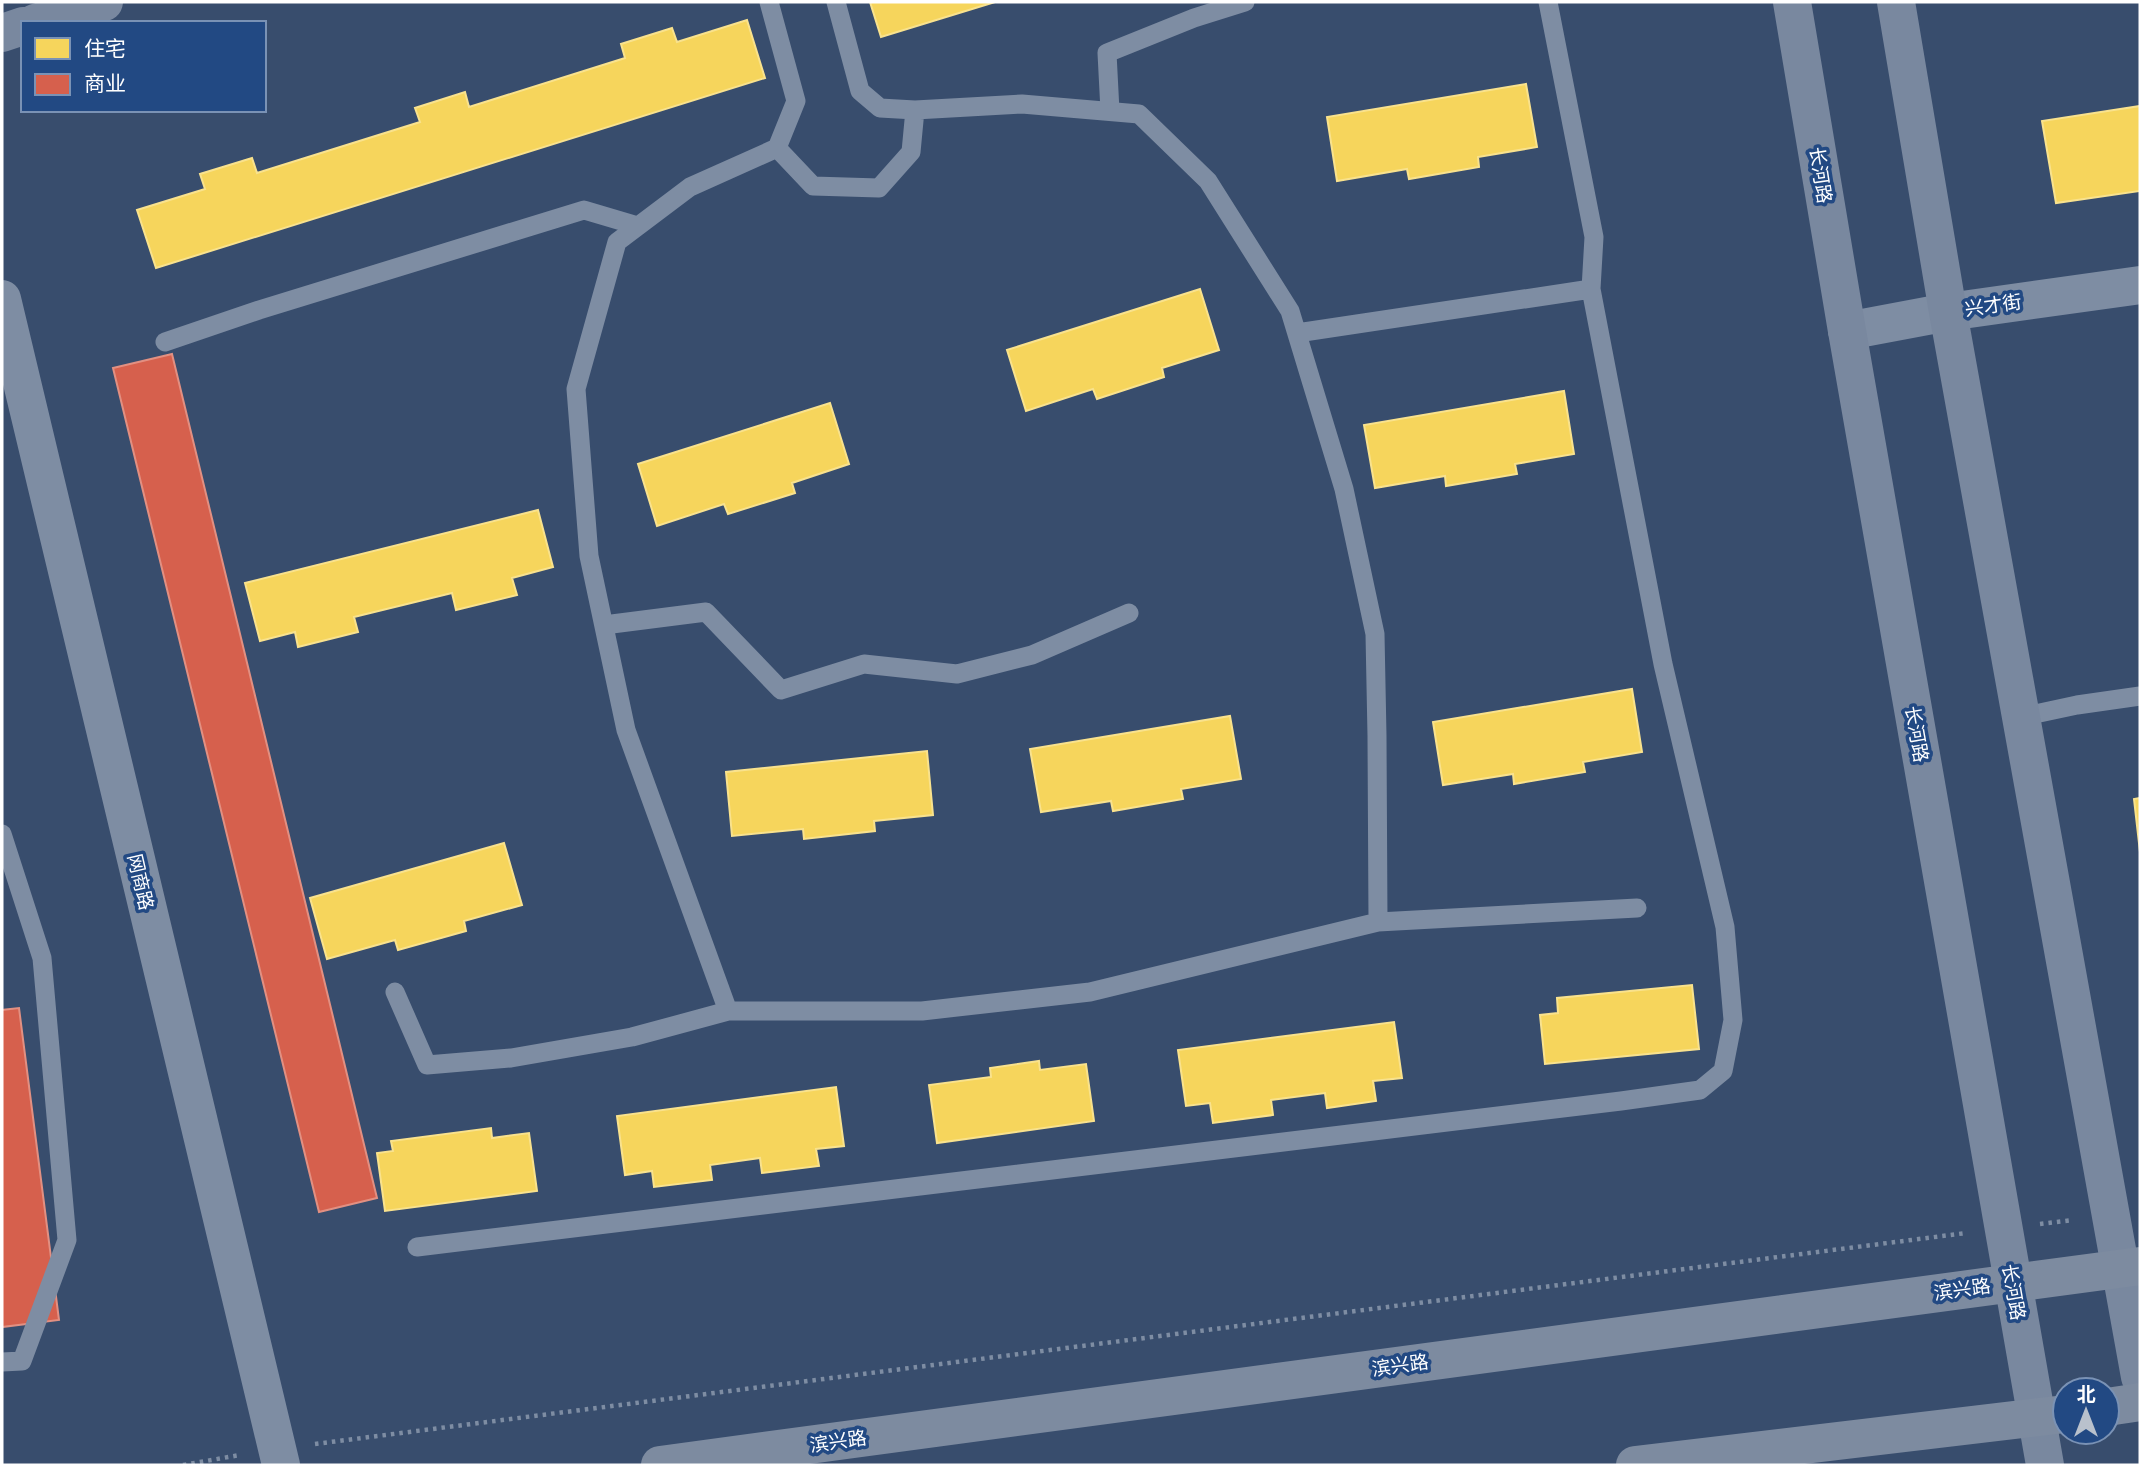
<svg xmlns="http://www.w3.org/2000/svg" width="2142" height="1467" font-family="'Work Sans','Noto Sans SC',sans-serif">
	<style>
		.homes { fill: #f6d55c; stroke: #f9e28d; stroke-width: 2 }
		.shops { fill: #d6604d; stroke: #e29082; stroke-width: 2 }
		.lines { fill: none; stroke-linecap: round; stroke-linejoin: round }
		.path { stroke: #7e8da3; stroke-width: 4.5; stroke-dasharray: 3.5 5; stroke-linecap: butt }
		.service { stroke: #7e8da3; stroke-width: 19 }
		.minor { stroke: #7e8da3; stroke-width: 38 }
		.tertiary { stroke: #7e8da3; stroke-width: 38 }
		.secondary { stroke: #79889f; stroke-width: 38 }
		.primary { stroke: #7d8ba0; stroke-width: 38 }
		.labels { text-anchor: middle; stroke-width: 7; stroke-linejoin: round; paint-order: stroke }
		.street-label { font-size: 19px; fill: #fff; stroke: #224983 }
	</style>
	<rect width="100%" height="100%" fill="#384d6d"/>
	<path class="homes" d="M870 2H995L881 37Z
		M747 20 765 78 156 268 137 210 205 189 200 174 252 158 257 173 420 122 415 108 465 92 469 107 625 58 621 44 672 28 677 42Z
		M1526 84 1537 147 1478 157 1479 167 1409 179 1407 169 1337 181 1327 117Z
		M2140 106V191L2056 203 2042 121Z
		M1200 289 1219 350 1162 368 1164 377 1097 399 1093 389 1026 411 1007 350Z
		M1564 391 1574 454 1515 464 1517 474 1446 486 1445 476 1375 488 1364 425Z
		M830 403 849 464 792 483 795 493 728 514 724 504 657 526 638 464Z
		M538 510 553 567 512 578 517 595 456 610 452 593 354 617 358 632 298 647 295 632 260 641 245 583Z
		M1632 689 1642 752 1583 762 1585 772 1514 784 1513 774 1443 785 1433 722Z
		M1230 716 1241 779 1181 789 1183 799 1113 811 1111 801 1041 812 1030 749Z
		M927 751 933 815 874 821 875 831 804 839 803 829 732 836 726 772Z
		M2140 798V852L2134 799Z
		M504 843 522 905 464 921 466 931 398 950 395 940 327 959 310 898Z
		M1692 985 1699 1049 1545 1064 1540 1015 1558 1013 1557 998Z
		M1394 1022 1402 1078 1373 1081 1376 1101 1327 1108 1325 1093 1271 1100 1273 1115 1213 1123 1210 1103 1186 1106 1178 1050Z
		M1039 1061 1040 1070 1086 1064 1094 1121 937 1143 929 1085 991 1077 990 1068Z
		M836 1087 844 1146 816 1149 819 1166 762 1173 760 1158 710 1165 712 1180 654 1187 652 1171 625 1175 617 1116Z
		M491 1128 492 1138 529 1133 537 1191 385 1211 377 1153 393 1151 391 1141Z"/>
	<path class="shops" d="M172 354 377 1198 319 1212 113 368Z
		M19 1008 59 1320 2 1327V1010Z"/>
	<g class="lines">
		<path class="path" d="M2040 1224 2073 1220
			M315 1444 1966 1233
			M183 1465 240 1455"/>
		<path class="service" d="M769 2 796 101 777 148 813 186 879 188 911 152 915 110
			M836 2 860 91 880 108 915 110 1022 104 1139 114 1208 181 1290 311 1344 489 1375 634 1377 736 1378 922
			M1110 111 1107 53 1194 18 1245 2
			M1297 333 1591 289
			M165 342 259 310 584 210 638 226
			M604 625 706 612 781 690 864 664 957 674 1032 655 1129 613
			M2021 717 2077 705 2140 696
			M2 834 42 958 67 1240 22 1361 2 1362
			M395 992 427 1065 511 1058 632 1037 728 1011H922L1090 992 1378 922 1637 908
			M728 1011 626 730 589 556 576 389 617 242 690 187 777 148
			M417 1247 1621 1101 1700 1090 1723 1071 1733 1020 1725 927 1663 664 1591 289 1594 237 1548 2"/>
		<path class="minor" d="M1847 331 1948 312 2140 285"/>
		<path class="tertiary" d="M2 299 281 1465"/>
		<path class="secondary" d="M1792 2 1847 331 2045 1465
			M1896 2 1948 312 2140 1377
			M35 23 104 2
			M2 33 23 26"/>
		<path class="primary" d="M2107 1407 2140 1402
			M660 1465 2140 1266
			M1635 1465 2065 1414"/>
	</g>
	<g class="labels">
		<g class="street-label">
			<text transform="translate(1821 175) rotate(81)" y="7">长河路</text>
			<text transform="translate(1993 305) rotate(-8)" y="7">兴才街</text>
			<text transform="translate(1917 734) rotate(80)" y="7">长河路</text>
			<text transform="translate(141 882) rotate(77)" y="7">网商路</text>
			<text transform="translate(1962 1289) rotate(-8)" y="7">滨兴路</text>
			<text transform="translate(2014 1292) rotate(80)" y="7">长河路</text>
			<text transform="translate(1400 1365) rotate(-8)" y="7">滨兴路</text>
			<text transform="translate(838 1441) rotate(-8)" y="7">滨兴路</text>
		</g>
	</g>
	<rect width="2142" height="1467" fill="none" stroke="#ffffff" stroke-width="7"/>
	<rect x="21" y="21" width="245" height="91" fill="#224983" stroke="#7a92b5" stroke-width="2"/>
	<rect x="35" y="38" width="35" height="21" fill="#f6d55c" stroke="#7a92b5" stroke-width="2"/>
	<text x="84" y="56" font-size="21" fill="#ffffff">住宅</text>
	<rect x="35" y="74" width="35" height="21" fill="#d6604d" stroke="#7a92b5" stroke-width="2"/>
	<text x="84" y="91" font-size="21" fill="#ffffff">商业</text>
	<g transform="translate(2086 1411)"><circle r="33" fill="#224983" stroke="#7a92b5" stroke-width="2"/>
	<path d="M0-5L12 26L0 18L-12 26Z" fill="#b9c1cc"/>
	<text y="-10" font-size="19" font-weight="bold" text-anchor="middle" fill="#ffffff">北</text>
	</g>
</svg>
